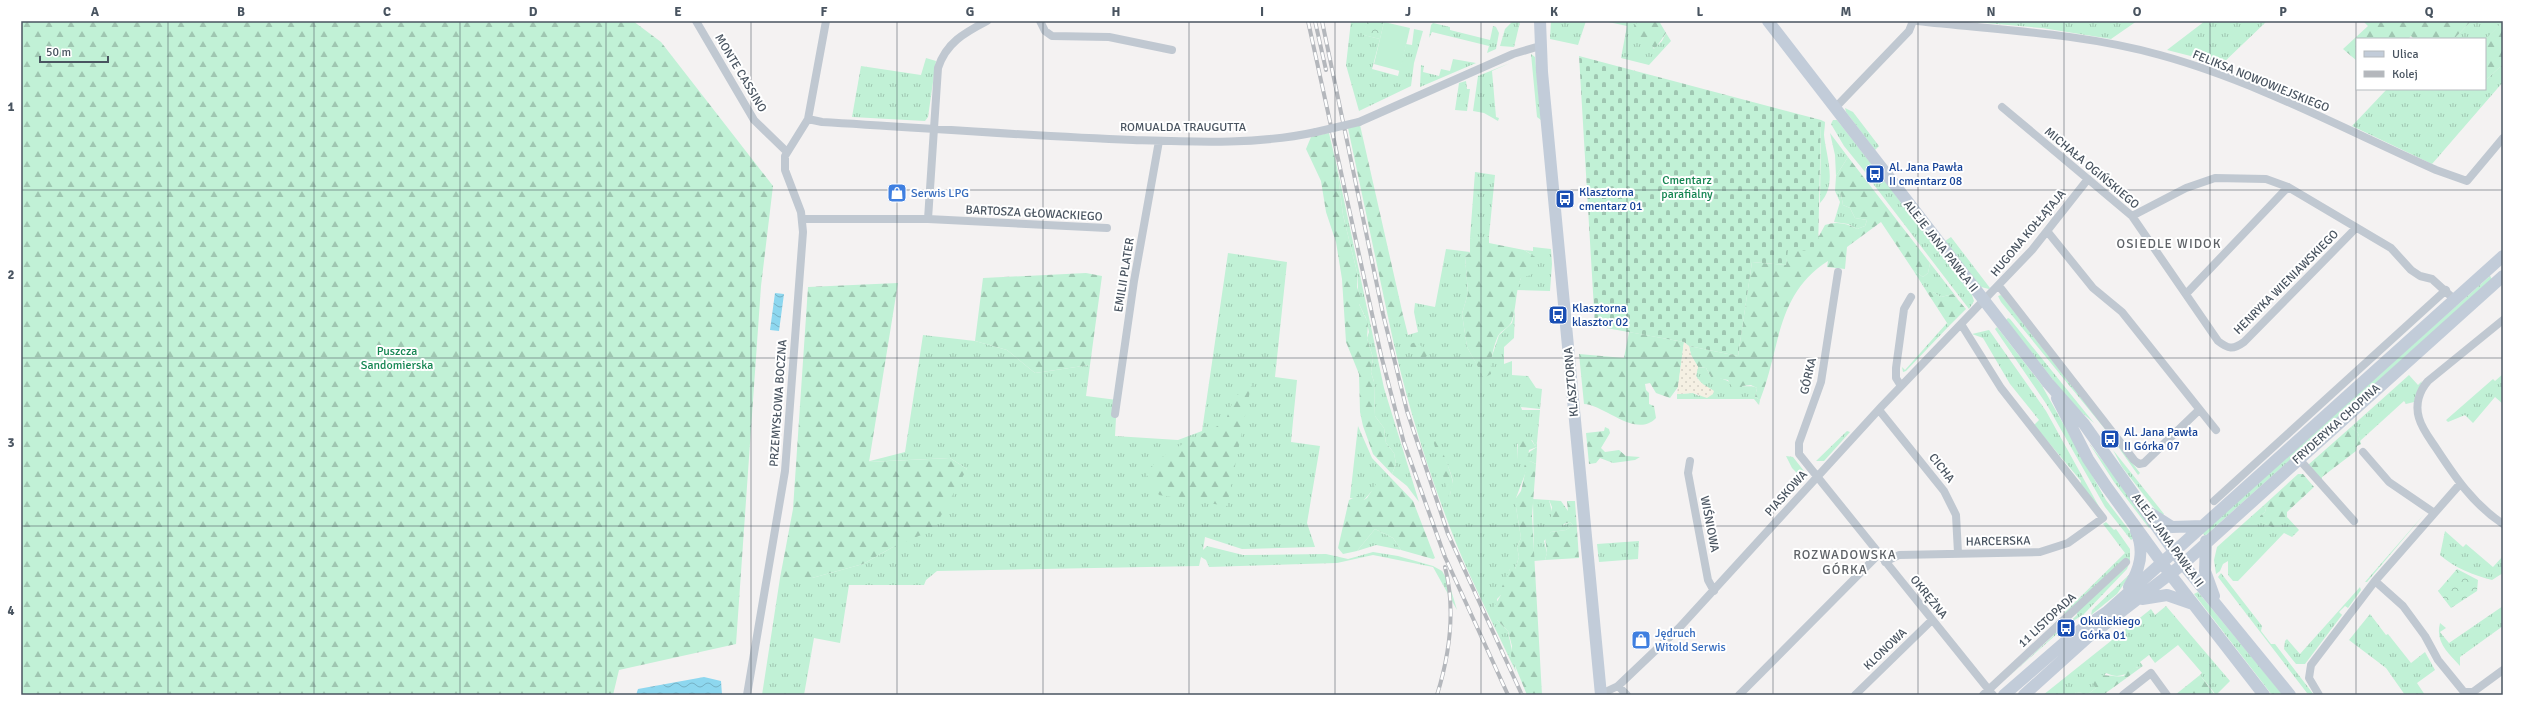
<svg xmlns="http://www.w3.org/2000/svg" width="2524" height="716" font-family="Signika,sans-serif">
	<style>
		.grass { fill: url(#grass-tufts); fill-rule: evenodd }
		.forest { fill: url(#forest-firs) }
		.sand { fill: url(#sand-dots) }
		.cemetery { fill: url(#cemetery-stones) }
		.park { fill: url(#park-crowns) }
		.pitch { fill: #c1f1d6 }
		.water { fill: url(#water-waves) }
		.lines { fill: none; stroke-linecap: round; stroke-linejoin: round }
		.street { stroke: #c0c8d1; stroke-width: 8 }
		.secondary { stroke: #c2ccd9; stroke-width: 12 }
		.rail-casing { stroke: #b4b7bc; stroke-width: 4 }
		.rail { stroke: #fff; stroke-width: 2.5; stroke-dasharray: 8; stroke-linecap: butt }
		.street-bridge { stroke: #c0c8d1; stroke-width: 8 }
		.grid { fill: none; stroke: #495460; stroke-width: 1; stroke-opacity: 0.55 }
		.labels { text-anchor: middle; stroke-width: 4; stroke-linejoin: round; paint-order: stroke }
		.street-label { font-size: 12px; fill: #495460; stroke: #fff }
		.transit-label { font-size: 12px; fill: #164399; stroke: #fff; text-anchor: start }
		.park-label { font-size: 12px; fill: #158652; stroke: #fff }
		.shop-label { font-size: 12px; fill: #366cbe; stroke: #fff; text-anchor: start }
		.neighbourhood-label { font-size: 13px; letter-spacing: 1px; fill: #5e6267; stroke: #fff }
		.neatline { fill: none; stroke: #495460; stroke-width: 1.5 }
		.grid-label { font-size: 13px; text-anchor: middle; font-weight: bold; fill: #495460 }
	</style>
	<defs>
		<pattern id="grass-tufts" width="24" height="20" patternUnits="userSpaceOnUse"><rect width="24" height="20" fill="#c1f1d6"/><path d="M3 7l-1-3M5 7V3M7 7l1-3M15 17l-1-3M17 17v-4M19 17l1-3" fill="none" stroke="#9fc6b1"/></pattern>
		<pattern id="forest-firs" width="22" height="20" patternUnits="userSpaceOnUse"><rect width="22" height="20" fill="#c1f1d6"/><path d="M5 1l3.5 6h-7zM16 11l3.5 6h-7z" fill="#9fc6b1"/></pattern>
		<pattern id="sand-dots" width="8" height="8" patternUnits="userSpaceOnUse"><rect width="8" height="8" fill="#f5f0e3"/><path d="M2 2h.1M6 6h.1" fill="none" stroke="#d4d0c5" stroke-width="1.8" stroke-linecap="round"/></pattern>
		<pattern id="cemetery-stones" width="16" height="16" patternUnits="userSpaceOnUse"><rect width="16" height="16" fill="#c1f1d6"/><path d="M2 7V4a2 2 0 0 1 4 0v3zM10 15v-3a2 2 0 0 1 4 0v3z" fill="#9fc6b1"/></pattern>
		<pattern id="park-crowns" width="20" height="18" patternUnits="userSpaceOnUse"><rect width="20" height="18" fill="#c1f1d6"/><path d="M2 6a3 3 0 1 1 6 0M12 15a3 3 0 1 1 6 0" fill="none" stroke="#9fc6b1"/></pattern>
		<pattern id="water-waves" width="16" height="10" patternUnits="userSpaceOnUse"><rect width="16" height="10" fill="#8dd7ef"/><path d="M0 5q4-4 8 0t8 0" fill="none" stroke="#75b1c5"/></pattern>
	</defs>
	<rect width="100%" height="100%" fill="#f4f2f2"/>
	<path class="grass" d="M1351 21H1367L1364 35 1380 39 1372 69 1398 76 1406 44 1412 45 1414 29 1423 31 1414 63 1411 86 1359 111 1346 65Z
		M1513 21 1520 22 1514 47 1500 46 1505 29Z
		M1551 21H1586L1578 45 1550 39Z
		M1604 21H1639L1654 49 1662 41 1666 33 1671 41 1649 65 1621 58 1627 26Z
		M1961 21H2137L2111 39 2042 28Z
		M2205 21H2267L2222 64 2167 50Z
		M2471 21H2503L2485 41V39H2454Z
		M1433 23 1450 27V30L1490 40 1493 26 1496 27 1499 33 1496 49 1487 53 1489 46 1432 32 1429 38 1431 25Z
		M1531 54 1535 57 1541 120 1537 117Z
		M926 58 936 61 928 117 925 121 852 117 861 66 921 75Z
		M1453 59 1476 63 1420 87 1421 65 1424 66 1423 72 1439 76 1441 69 1450 71Z
		M1510 63 1492 71 1496 117 1499 118 1498 121 1484 113 1473 111 1478 76Z
		M2503 64V82L2432 164 2352 126 2387 89H2485V81Z
		M1466 81 1467 89H1470L1467 111 1455 110 1459 83Z
		M1845 108 1853 112 1879 146 1875 150 1846 112Z
		M1821 120 1825 122C1825 127 1824 131 1824 135 1826 156 1838 185 1820 203Z
		M1833 120H1837L1873 166 1870 168 1875 174 1870 178 1844 146 1831 124Z
		M1830 133 1848 157 1836 176 1835 155Z
		M1337 167 1384 388 1419 502 1407 486 1392 474 1396 464 1394 453 1386 443 1384 428 1375 416 1374 382 1371 372 1373 358 1367 338 1369 332 1366 318 1359 304 1357 272 1343 215Z
		M1475 172 1495 175 1489 236 1476 242 1470 238Z
		M1877 177 1881 182 1884 180 1972 295 1974 301 1969 309 1871 181Z
		M1835 191 1841 194 1843 205 1850 208 1855 218 1867 220 1865 226 1857 229 1848 224 1834 222 1840 202Z
		M1951 237 1990 288 1989 289 1981 287 1945 241Z
		M1533 247 1551 249 1552 264 1550 291 1516 290 1531 254 1524 250 1533 251Z
		M1446 249 1470 252 1465 257 1468 293 1462 314 1467 347 1484 377 1490 374V362L1499 335 1512 323 1515 310 1514 338 1504 347V364L1512 361V375L1528 376 1536 388 1542 389 1540 409 1521 407 1522 410H1540L1537 442 1535 446 1532 440 1517 444V460L1537 447 1536 464 1530 461 1516 498V507L1521 538 1517 547 1519 557 1515 569H1510L1501 595 1497 599V620L1508 631 1516 672C1496 629 1474 587 1456 543 1427 470 1404 394 1388 317L1393 319 1403 315 1408 335 1418 332 1414 312 1415 303 1435 307ZM1434 440C1440 448 1453 474 1453 483 1452 487 1450 491 1450 495Z
		M1228 253 1287 262 1275 377 1297 380 1291 442 1320 446 1307 523 1315 547 1242 549 1205 537 1203 550 1207 546 1243 555 1326 554 1348 559 1373 552 1398 556 1433 566 1442 571 1449 583 1457 610 1433 567 1373 555 1337 563 1209 567 1206 560 1201 557 1199 566 937 571 926 580 924 585H849L840 643 814 638 804 695H762L780 578H812L863 564 893 547 967 469 950 458 866 462 905 452 923 335 975 341 1007 350 1035 373 1090 365 1086 396 1117 400 1115 436 1178 440 1202 431Z
		M1930 263 1958 299 1953 294 1941 297 1933 292H1927L1913 270 1923 277 1928 273Z
		M2490 276 2492 279 2205 536 2202 532Z
		M2001 295 2140 473 2138 475 2109 434 2001 302 1998 296Z
		M2008 318 2010 319 2094 423 2072 404 2006 320Z
		M1947 323 1949 326 1906 371 1903 372 1902 367 1905 370Z
		M1997 327 2041 384 2106 500 2132 534 2134 538 2131 540 2105 507 2047 405 1995 329Z
		M1989 330 2046 411 2102 512 2080 484 2081 481 2034 425 2039 420 2010 384 1983 338 1972 334Z
		M1698 367 1706 368 1711 377C1723 376 1730 384 1742 386 1748 387 1751 385 1757 388L1755 397 1760 400 1759 405 1754 399H1677V394L1693 393 1699 396 1705 388 1696 376Z
		M2503 374V404L2495 397 2473 423 2465 415 2448 422 2446 420 2493 379 2495 381Z
		M2409 375 2418 385 2422 381 2414 402 2406 404 2404 401 2360 441 2358 433 2351 427Z
		M1358 426 1372 458 1390 477H1384L1364 500 1350 498Z
		M1847 431 1850 432 1824 461H1816Z
		M2089 443 2153 526 2149 528 2114 482Z
		M2113 450 2164 514 2161 517 2122 467Z
		M1786 456 1793 457 1804 471V480L1800 486 1795 481 1798 474 1792 468Z
		M1533 499 1549 500 1552 512 1564 525 1570 522 1573 525 1566 530 1551 532 1544 541 1547 553 1545 560 1534 561Z
		M2263 506 2266 508 2265 512 2260 516 2261 522 2273 527 2287 517 2299 530 2292 537 2284 533 2238 581H2233L2228 575V561L2223 564 2220 571 2216 574 2214 560 2217 547Z
		M2426 512 2367 582H2365Z
		M2106 522 2114 530 2116 529 2130 549V561L2127 569 2084 614 2067 625 2005 680 2053 636 2056 631H2060L2077 615V611L2067 615 2064 613 2125 553 2103 524Z
		M1375 529 1393 538 1401 550 1376 545 1357 551Z
		M2445 531 2463 547 2466 544 2493 567 2503 556V573L2492 580C2475 576 2453 567 2440 555Z
		M1639 541 1638 559 1599 562 1597 544Z
		M2132 572 2117 594 2091 615 2092 610Z
		M2221 573 2262 626 2261 631 2271 644H2275L2314 695 2307 693 2218 577Z
		M2360 587 2361 590 2348 608 2345 606 2339 612 2342 615 2305 664H2296L2284 649 2285 641 2287 639 2300 654Z
		M2198 592 2283 695H2272L2194 594Z
		M2166 606 2230 681 2216 695 2200 675 2202 673 2178 645 2155 663 2149 655 2140 662 2143 666C2126 668 2125 682 2106 673L2096 688 2088 694 2076 692 2075 695H2043L2151 609 2155 615Z
		M2503 606V626L2460 657V666C2448 653 2435 642 2440 623L2446 628 2440 632 2449 643Z
		M2370 614 2386 635 2388 634 2411 663 2425 652 2435 670 2417 683 2425 695H2405L2386 668 2349 640Z"/>
	<path class="forest" d="M21 21H633L661 42 773 186 761 286 736 644 619 670 613 695H21Z
		M1639 21H1659L1666 33 1655 49 1651 45 1644 47 1634 26Z
		M2363 21H2471L2454 39H2414L2411 36 2408 39H2357V61L2343 49 2368 26Z
		M2503 21V64L2485 81V40Z
		M1360 125 1403 315 1393 320 1388 317 1348 128Z
		M1329 133 1337 167 1343 215 1357 272V287L1361 299 1359 304 1368 323 1367 338 1373 358 1371 372 1374 382 1375 416 1384 428 1386 443 1394 453 1396 464 1392 474 1373 454 1363 426 1360 412 1359 374 1346 342 1342 279 1336 242 1326 212 1321 181 1306 149 1311 137Z
		M1848 157 1930 263 1928 273 1923 277 1913 270 1881 222 1847 247 1845 269 1827 267 1828 261C1775 295 1781 348 1760 400L1755 397 1757 388 1751 385 1742 386 1741 391 1734 390 1728 380 1711 377 1706 368 1698 367 1691 355 1689 346 1738 356 1752 262 1786 265 1787 250 1819 236 1825 225C1836 221 1847 223 1857 229L1865 226 1867 220 1855 218 1850 208 1843 205 1841 194 1835 191 1836 176Z
		M1489 236V243L1524 250 1537 258 1531 275 1521 278C1515 292 1517 306 1512 320 1510 328 1501 330 1498 336 1493 347 1490 362 1491 374L1484 378 1467 347 1462 314 1468 293 1465 257 1470 252V238L1477 241Z
		M1086 273 1102 276 1090 365 1035 373 1007 350 975 341 983 278Z
		M898 283 869 462 950 458 967 469 933 530 893 547 863 564 812 578H780L793 509 808 287Z
		M1927 292H1933L1941 297 1953 294 1966 309 1949 326Z
		M1629 332 1684 342 1678 387 1670 398 1656 393 1650 383 1645 384 1646 390 1649 393V404L1654 406 1656 418C1636 439 1605 405 1584 404L1579 354 1624 358Z
		M1416 342 1427 351 1428 355 1421 361 1412 353 1410 344Z
		M1253 376 1227 506 1159 495 1145 472 1168 452 1225 422 1233 401Z
		M1605 427 1609 429 1610 433 1601 448 1605 452 1619 450 1626 456 1640 457 1635 460 1613 463 1600 458 1596 463 1589 464 1586 433 1604 431Z
		M2351 427 2358 433 2361 444 2357 446 2356 451 2322 477V480L2308 465Z
		M1521 435 1530 438 1535 446 1537 442V447L1529 450 1528 456 1521 462 1517 460 1518 437Z
		M1433 440 1439 443C1442 450 1454 479 1453 485 1452 489 1450 492 1449 497Z
		M1530 461 1536 464 1532 516 1542 695H1527L1511 656 1512 646 1508 631 1497 620 1492 610 1501 595 1500 591 1510 569H1515L1519 557 1517 547 1521 538 1516 507V498L1521 491 1526 469 1524 466Z
		M2298 474H2303L2314 487 2287 512V517L2277 529 2260 522V516L2265 512 2266 508 2263 506Z
		M1384 477H1390L1413 501 1435 558 1433 559 1401 550 1393 538 1375 529 1357 551 1343 554 1338 548 1349 500 1358 496 1364 500 1367 498 1378 481Z
		M1549 500 1561 501 1568 511 1567 501H1575L1579 558 1545 560 1547 553 1545 537 1551 532 1566 530 1573 525 1570 522 1558 526 1551 517 1552 507Z
		M2143 666 2103 695H2075L2076 692 2088 694 2096 688 2090 680C2103 671 2111 678 2124 676L2126 670Z
		M2200 675 2215 695H2175Z"/>
	<path class="sand" d="M1684 342 1689 346 1691 355 1698 367 1696 376C1701 385 1706 385 1714 391L1713 394 1707 398 1693 393 1677 394Z"/>
	<path class="cemetery" d="M1579 56 1821 120 1818 251 1788 250 1786 265 1752 262 1738 356 1689 346 1684 342 1595 326Z"/>
	<path class="park" d="M1367 21 1384 22 1380 39 1363 35Z
		M2457 569 2478 580 2477 591 2451 608 2438 591Z"/>
	<path class="pitch" d="M1384 22 1410 28 1400 71 1374 64Z"/>
	<path class="water" d="M775 293 784 294 779 331 770 330Z
		M704 677 721 681 722 695H636L638 689Z"/>
	<g class="lines">
		<path class="street" d="M696 21 754 120 787 152
			M1040 21 1045 31 1052 36 1109 37 1172 50
			M1917 21C1997 30 2081 33 2160 55 2255 81 2346 130 2436 170L2467 181 2503 138
			M2002 107 2132 216 2218 341C2228 349 2233 350 2244 342L2356 228
			M1835 108 1909 31 1913 21
			M808 119 822 122C926 128 1029 136 1133 140 1193 142 1257 145 1316 132
			M1359 122 1513 54 1540 46
			M2132 216 2186 188 2215 178 2266 179 2288 187 2391 248 2411 270 2420 276 2432 279 2455 300
			M803 219H928L1107 228
			M928 219 938 68C946 43 964 33 987 21
			M2047 231 2093 288 2122 312 2216 430
			M1838 272 1821 382 1799 443V454L1993 695
			M1999 286 2134 460 2139 464 2144 463 2199 410
			M2186 294 2288 187
			M2503 320 2428 381C2419 391 2415 405 2419 418 2422 429 2430 439 2436 448 2455 477 2473 504 2503 524
			M1901 386 1896 378V368L1904 309 1911 297
			M1879 410 1944 491 1956 515 1958 553
			M1115 414 1134 281 1159 141
			M2363 452 2389 482 2433 512
			M2298 458 2354 521
			M1690 461 1688 473 1708 580 1714 591
			M2214 501 2446 290
			M1885 562 1899 555 2040 552 2068 543 2103 518 2001 388 1961 324
			M2375 581 2403 606 2425 636 2438 660 2464 692H2473L2503 670
			M1618 686 1627 695
			M1601 694 1618 686 1679 628 1882 406 2032 250 2088 179
			M747 695 785 471 803 232 801 212 785 170V156L808 119 826 21
			M1739 695 1879 554
			M1855 695 1932 620
			M1983 695 2126 562
			M2123 695 2151 673 2167 695
			M2319 695 2309 678 2311 665 2375 581 2460 484"/>
		<path class="secondary" d="M1540 21 1542 72 1601 695
			M1768 21 2048 383 2084 424 2183 564 2290 695
			M2057 398 2088 459 2106 486 2170 574 2264 695
			M2150 513 2172 527 2203 526
			M2206 541 2205 571 2214 596
			M2129 587C2140 569 2145 551 2136 531
			M2142 599 2167 595 2193 604
			M2004 695 2072 636 2107 612 2503 256
			M2024 695 2087 638 2183 564 2503 276"/>
		<g class="rail-casing">
			<path id="rail" d="M1308 21 1381 355 1404 443 1445 557 1508 695
				M1315 21 1326 70
				M1322 21 1383 314 1407 411 1448 534 1522 695
				M1437 695C1450 653 1456 610 1445 567"/>
		</g>
		<use href="#rail" class="rail"/>
		<path class="street-bridge" d="M1316 132 1359 122"/>
	</g>
	<path class="grid" d="M168 21V695M314 21V695M460 21V695M606 21V695M751 21V695M897 21V695M1043 21V695M1189 21V695M1335 21V695M1481 21V695M1627 21V695M1773 21V695M1918 21V695M2064 21V695M2210 21V695M2356 21V695M21 190H2503M21 358H2503M21 526H2503"/>
	<defs>
		<g id="bus-square" transform="scale(1)"><rect x="-9" y="-9" width="18" height="18" rx="4" fill="#1a4fb4" stroke="#fff"/><path d="M-5-6H5V4H4V6H2V4H-2V6H-4V4H-5ZM-3.5-4V0h7V-4ZM-3.5 1.2v1.5H-2V1.2ZM2 1.2v1.5H3.5V1.2Z" fill="#fff"/></g>
		<g id="shop-square" transform="scale(1)"><rect x="-9" y="-9" width="18" height="18" rx="4" fill="#3f7fe0" stroke="#fff"/><path d="M-5-2.5h2.3a2.7 3.5 0 0 1 5.4 0H5L5.5 6h-11ZM-1.5-2.5h3a1.5 2.3 0 0 0-3 0Z" fill="#fff"/></g>
	</defs>
	<g fill-rule="evenodd">
		<use href="#bus-square" x="1875" y="174"/>
		<use href="#shop-square" x="897" y="193"/>
		<use href="#bus-square" x="1565" y="199"/>
		<use href="#bus-square" x="1558" y="315"/>
		<use href="#bus-square" x="2110" y="439"/>
		<use href="#bus-square" x="2066" y="628"/>
		<use href="#shop-square" x="1641" y="640"/>
	</g>
	<g class="labels">
		<g class="street-label">
			<text transform="translate(741 73) rotate(59)" y="4">MONTE CASSINO</text>
			<text transform="translate(2261 81) rotate(22)" y="4">FELIKSA NOWOWIEJSKIEGO</text>
			<text x="1183" y="131">ROMUALDA TRAUGUTTA</text>
			<text transform="translate(2092 168) rotate(40)" y="4">MICHAŁA OGIŃSKIEGO</text>
			<text transform="translate(1034 213) rotate(3)" y="4">BARTOSZA GŁOWACKIEGO</text>
			<text transform="translate(2028 233) rotate(-50)" y="4">HUGONA KOŁŁĄTAJA</text>
			<text transform="translate(1941 246) rotate(52)" y="4">ALEJE JANA PAWŁA II</text>
			<text transform="translate(1124 275) rotate(-81)" y="4">EMILII PLATER</text>
			<text transform="translate(2286 282) rotate(-45)" y="4">HENRYKA WIENIAWSKIEGO</text>
			<text transform="translate(1808 376) rotate(-77)" y="4">GÓRKA</text>
			<text transform="translate(1571 382) rotate(-95)" y="4">KLASZTORNA</text>
			<text transform="translate(778 403) rotate(-86)" y="4">PRZEMYSŁOWA BOCZNA</text>
			<text transform="translate(2336 424) rotate(-42)" y="4">FRYDERYKA CHOPINA</text>
			<text transform="translate(1942 468) rotate(52)" y="4">CICHA</text>
			<text transform="translate(1786 493) rotate(-48)" y="4">PIASKOWA</text>
			<text transform="translate(1710 524) rotate(79)" y="4">WIŚNIOWA</text>
			<text transform="translate(2168 540) rotate(54)" y="4">ALEJE JANA PAWŁA II</text>
			<text transform="translate(1998 541) rotate(-1)" y="4">HARCERSKA</text>
			<text transform="translate(1929 597) rotate(51)" y="4">OKRĘŻNA</text>
			<text transform="translate(2047 620) rotate(-43)" y="4">11 LISTOPADA</text>
			<text transform="translate(1885 649) rotate(-44)" y="4">KLONOWA</text>
		</g>
		<g class="transit-label">
			<text x="1889" y="171">Al. Jana Pawła<tspan x="1889" dy="14">II cmentarz 08</tspan></text>
			<text x="1579" y="196">Klasztorna<tspan x="1579" dy="14">cmentarz 01</tspan></text>
			<text x="1572" y="312">Klasztorna<tspan x="1572" dy="14">klasztor 02</tspan></text>
			<text x="2124" y="436">Al. Jana Pawła<tspan x="2124" dy="14">II Górka 07</tspan></text>
			<text x="2080" y="625">Okulickiego<tspan x="2080" dy="14">Górka 01</tspan></text>
		</g>
		<g class="park-label">
			<text x="1687" y="184">Cmentarz<tspan x="1687" dy="14">parafialny</tspan></text>
			<text x="397" y="355">Puszcza<tspan x="397" dy="14">Sandomierska</tspan></text>
		</g>
		<g class="shop-label">
			<text x="911" y="197">Serwis LPG</text>
			<text x="1655" y="637">Jędruch<tspan x="1655" dy="14">Witold Serwis</tspan></text>
		</g>
		<g class="neighbourhood-label">
			<text x="2169" y="248">OSIEDLE WIDOK</text>
			<text x="1845" y="559">ROZWADOWSKA<tspan x="1845" dy="15">GÓRKA</tspan></text>
		</g>
	</g>
	<rect width="2524" height="716" fill="none" stroke="#ffffff" stroke-width="44"/>
	<rect x="2356" y="38" width="130" height="52" fill="#ffffff" stroke="#b6bbbf"/>
	<rect x="2364" y="51" width="20" height="6" fill="#c2ccd9" stroke="#b6bbbf"/>
	<text x="2392" y="58" font-size="12" fill="#495460">Ulica</text>
	<rect x="2364" y="71" width="20" height="6" fill="#b4b7bc" stroke="#b6bbbf"/>
	<text x="2392" y="78" font-size="12" fill="#495460">Kolej</text>
	<path d="M40 56v6h68v-6" fill="none" stroke="#495460" stroke-width="2"/>
	<text x="46" y="56" font-size="12" fill="#495460" stroke="#ffffff" stroke-width="3" paint-order="stroke">50 m</text>
	<rect x="22" y="22" width="2480" height="672" class="neatline"/>
	<g class="grid-label">
		<text x="95" y="16">A</text>
		<text x="241" y="16">B</text>
		<text x="387" y="16">C</text>
		<text x="533" y="16">D</text>
		<text x="678" y="16">E</text>
		<text x="824" y="16">F</text>
		<text x="970" y="16">G</text>
		<text x="1116" y="16">H</text>
		<text x="1262" y="16">I</text>
		<text x="1408" y="16">J</text>
		<text x="1554" y="16">K</text>
		<text x="1700" y="16">L</text>
		<text x="1846" y="16">M</text>
		<text x="1991" y="16">N</text>
		<text x="2137" y="16">O</text>
		<text x="2283" y="16">P</text>
		<text x="2429" y="16">Q</text>
		<text x="11" y="111">1</text>
		<text x="11" y="279">2</text>
		<text x="11" y="447">3</text>
		<text x="11" y="615">4</text>
	</g>
</svg>
